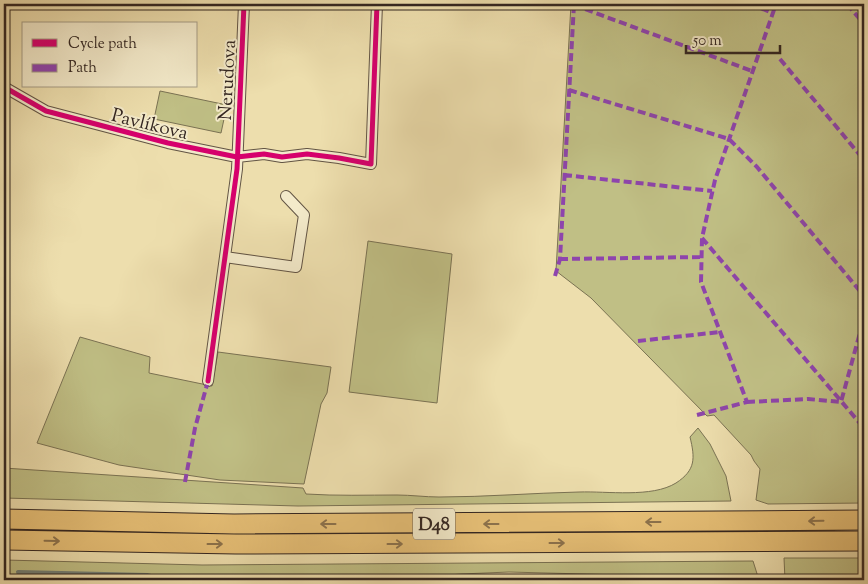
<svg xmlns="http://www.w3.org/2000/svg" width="868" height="584" font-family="'Sorts Mill Goudy',serif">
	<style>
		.green { fill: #c0bf85; stroke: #7a7253 }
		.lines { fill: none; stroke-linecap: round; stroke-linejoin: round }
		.stream { stroke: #717f76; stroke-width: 4 }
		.street-casing { stroke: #625444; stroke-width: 12 }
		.highway-casing { stroke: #332621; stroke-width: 21 }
		.street { stroke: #f3eaca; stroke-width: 10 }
		.highway { stroke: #e6bf76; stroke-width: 19 }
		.quiet { stroke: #8e44ad; stroke-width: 4; stroke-dasharray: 8 4; stroke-linecap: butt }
		.cycleway-casing { stroke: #f3eaca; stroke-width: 8 }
		.cycleway { stroke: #d6006c; stroke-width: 5 }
		.oneway { stroke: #8c724c }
		.labels { text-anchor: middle; stroke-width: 4; stroke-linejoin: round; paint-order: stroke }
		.shield { fill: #f3eaca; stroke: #6d6154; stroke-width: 1 }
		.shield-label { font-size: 18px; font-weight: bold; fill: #332621 }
		.street-label { font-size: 19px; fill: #332621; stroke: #f3eaca }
	</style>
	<rect width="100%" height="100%" fill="#eddead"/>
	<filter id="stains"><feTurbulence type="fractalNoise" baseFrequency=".004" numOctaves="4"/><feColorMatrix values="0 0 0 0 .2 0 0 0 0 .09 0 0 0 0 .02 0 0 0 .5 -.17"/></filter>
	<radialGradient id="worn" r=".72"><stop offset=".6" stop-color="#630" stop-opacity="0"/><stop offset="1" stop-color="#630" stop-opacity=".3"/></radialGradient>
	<path class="green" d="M571 4H864V503L768 504 756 500 760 469 754 461 751 455 714 415 707 416 591 298 556 271Z
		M160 91 227 105 221 133 154 119Z
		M368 241 452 254 437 403 349 392Z
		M80 337 150 357 149 373 212 386 218 352 331 367 327 393 321 404 304 484 220 480 119 465 37 443Z
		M698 428 710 444 726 476 731 501 298 506 4 498V468L303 488 306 494C337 496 367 495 397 495 411 495 425 497 439 497 486 497 532 493 579 492 607 491 652 498 676 483 696 470 695 458 690 437Z
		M784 558H864V580H785Z
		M4 560 202 565 753 561 759 580H709L697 577 509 572 461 574 385 580H4Z"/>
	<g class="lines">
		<path class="stream" d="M22 580 18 572 147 575 166 580"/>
		<g class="street-casing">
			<path id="street" d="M4 87 46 111 168 143 237 157 264 154 282 157 307 154 339 158 371 164 377 4
				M225 257 296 267 304 215 286 196
				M208 381 237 169 244 4"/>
		</g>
		<g class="highway-casing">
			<path id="highway" d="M4 519 234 524 864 520
				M4 540 236 544 864 541"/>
		</g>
		<use href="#street" class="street"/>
		<use href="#highway" class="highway"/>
		<path class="quiet" d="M750 4 773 13
			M847 4 864 24
			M574 5 752 71
			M780 59 864 160
			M569 90 729 139 757 167 864 296
			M564 175 712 191
			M702 238 864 428
			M560 259 702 257
			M555 276 560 259 574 4
			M638 341 720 332
			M747 402 808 399 841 402 864 318
			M697 415 747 402 701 282 702 238 715 180 776 4
			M185 482 195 428 208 381"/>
		<g class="cycleway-casing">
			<path id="cycleway" d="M4 87 46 111 168 143 237 157 264 154 282 157 307 154 339 158 371 164 377 4
				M208 381 237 169 244 4"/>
		</g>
		<use href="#cycleway" class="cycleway"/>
	</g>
	<defs><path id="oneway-shaft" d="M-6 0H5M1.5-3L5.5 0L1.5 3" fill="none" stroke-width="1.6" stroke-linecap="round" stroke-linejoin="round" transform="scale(1.25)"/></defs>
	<g class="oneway">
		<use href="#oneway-shaft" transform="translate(816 521) rotate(179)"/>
		<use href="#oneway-shaft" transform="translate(653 522) rotate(180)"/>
		<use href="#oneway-shaft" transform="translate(328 524) rotate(180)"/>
		<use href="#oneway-shaft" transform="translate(491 524) rotate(180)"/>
		<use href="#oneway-shaft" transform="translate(52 541) rotate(1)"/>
		<use href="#oneway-shaft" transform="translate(557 543)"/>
		<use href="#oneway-shaft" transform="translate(215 544)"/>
		<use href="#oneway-shaft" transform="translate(395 544)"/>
	</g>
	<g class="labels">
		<rect class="shield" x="413" y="508.5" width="42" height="31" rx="4"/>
		<g class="shield-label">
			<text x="434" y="530">D48</text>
		</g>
		<g class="street-label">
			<text transform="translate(226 80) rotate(-87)" y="7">Nerudova</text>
			<text transform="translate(150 123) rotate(14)" y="7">Pavlíkova</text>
		</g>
	</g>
	<rect width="868" height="584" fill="none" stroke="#eddead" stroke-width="20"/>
	<rect x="5" y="5" width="858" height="574" fill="none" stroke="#332621" stroke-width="2.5"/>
	<rect x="10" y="10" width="848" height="564" fill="none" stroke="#332621"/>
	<rect x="22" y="22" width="175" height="65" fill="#f3eaca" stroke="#a69c86"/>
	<rect x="32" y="39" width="25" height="8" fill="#d6006c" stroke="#a69c86"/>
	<text x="68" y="48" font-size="15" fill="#332621">Cycle path</text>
	<rect x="32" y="64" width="25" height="8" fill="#8e44ad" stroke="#a69c86"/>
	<text x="68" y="72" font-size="15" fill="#332621">Path</text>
	<path d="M686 45v8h94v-8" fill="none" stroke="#332621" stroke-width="2.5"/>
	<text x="693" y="45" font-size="15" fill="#332621" stroke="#f3eaca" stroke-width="4" paint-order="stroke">50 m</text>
	<rect width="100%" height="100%" filter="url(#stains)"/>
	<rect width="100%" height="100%" fill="url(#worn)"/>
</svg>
